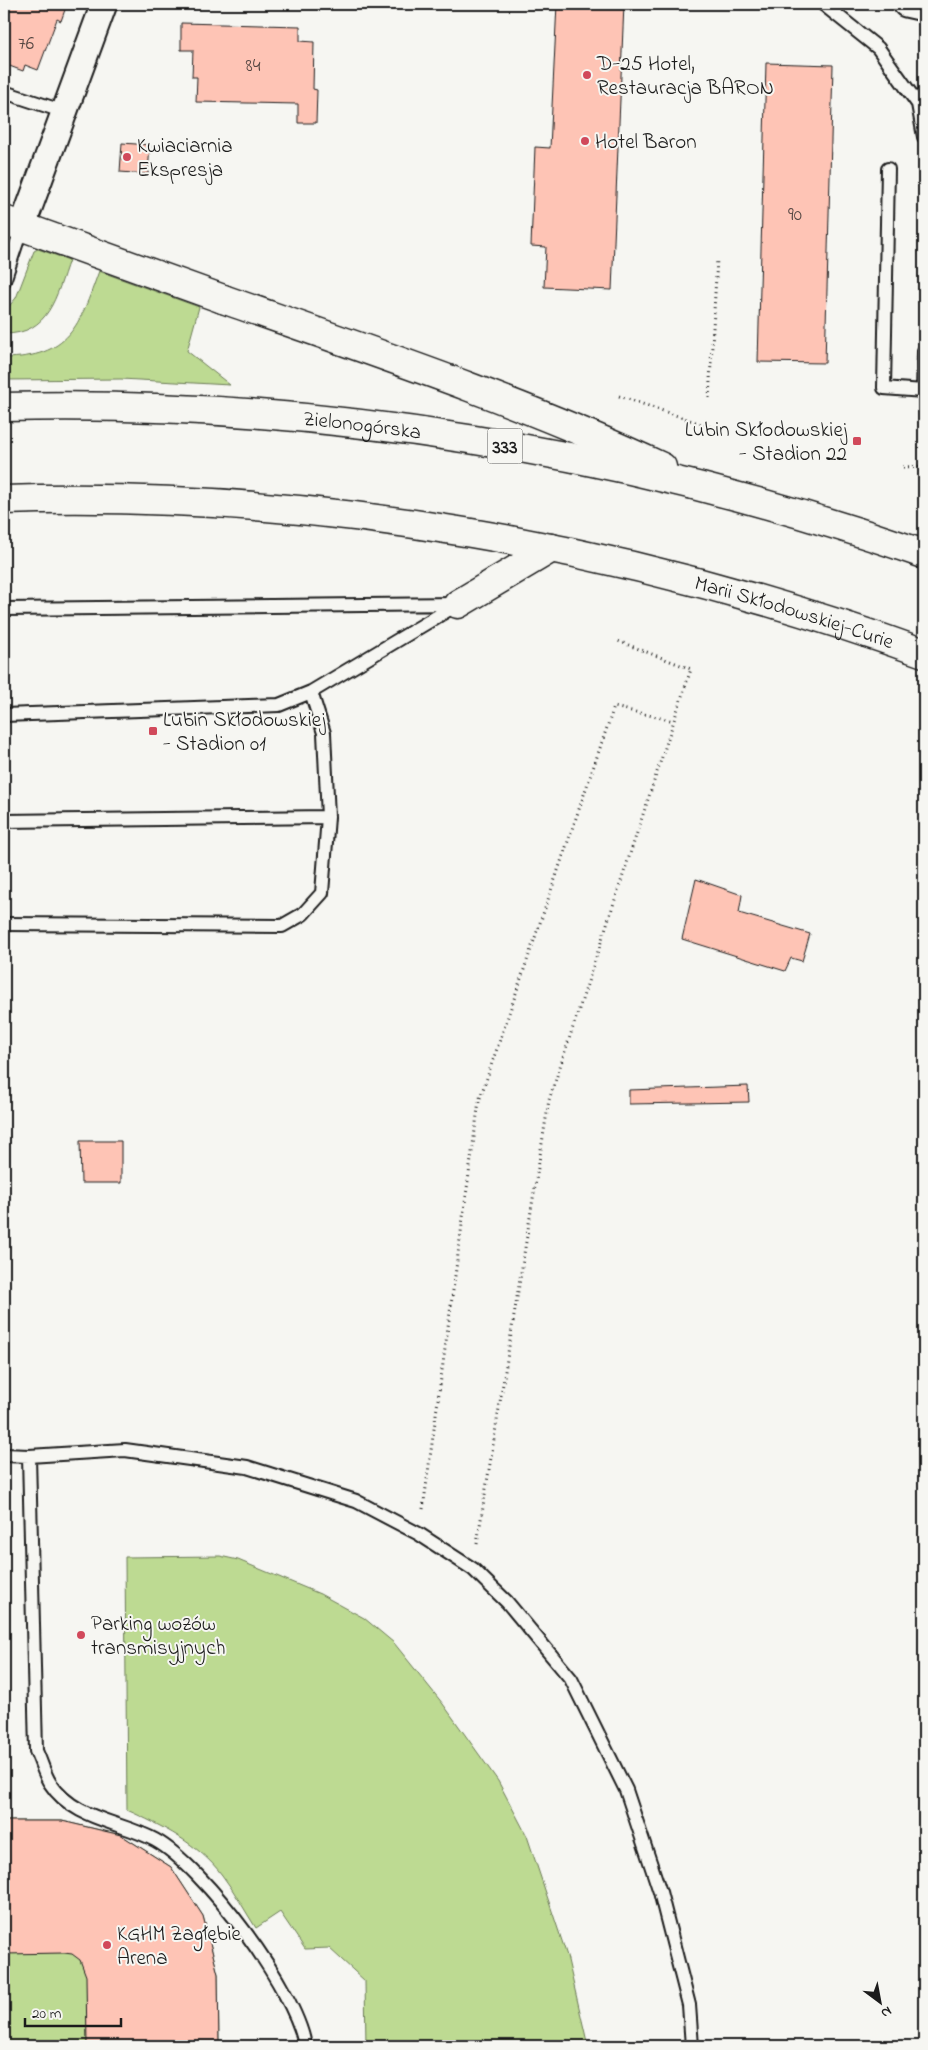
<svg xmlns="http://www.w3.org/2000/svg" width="928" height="2050" font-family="'Indie Flower',sans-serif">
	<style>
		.green { fill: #bdda92; stroke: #6c7b57 }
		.building { fill: #fec4b5; stroke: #1c1c1c }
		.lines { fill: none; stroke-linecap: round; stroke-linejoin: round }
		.service-casing { stroke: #1c1c1c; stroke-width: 16 }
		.minor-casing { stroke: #1c1c1c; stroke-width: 29 }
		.tertiary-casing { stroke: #1c1c1c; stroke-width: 31 }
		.primary-casing { stroke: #1c1c1c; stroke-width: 31 }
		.path { stroke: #1c1c1c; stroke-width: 3; stroke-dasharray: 1 4; stroke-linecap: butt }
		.service { stroke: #f6f6f2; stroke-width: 12 }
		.minor { stroke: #f6f6f2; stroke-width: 25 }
		.tertiary { stroke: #f6f6f2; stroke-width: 28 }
		.primary { stroke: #f6f6f2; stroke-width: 28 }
		.poi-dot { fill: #d1495b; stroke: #f6f6f2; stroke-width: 2 }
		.labels { text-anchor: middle; stroke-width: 4; stroke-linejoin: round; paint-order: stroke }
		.number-label { font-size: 19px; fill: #544642 }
		.shield { fill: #f6f6f2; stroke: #5d5d5c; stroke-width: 1 }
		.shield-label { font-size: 20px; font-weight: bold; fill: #1c1c1c }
		.poi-label { font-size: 21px; fill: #1c1c1c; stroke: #f6f6f2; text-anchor: start }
		.street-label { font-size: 21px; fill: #1c1c1c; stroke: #f6f6f2 }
	</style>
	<rect width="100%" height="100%" fill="#f6f6f2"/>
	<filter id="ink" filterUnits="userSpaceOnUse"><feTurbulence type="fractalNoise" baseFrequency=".02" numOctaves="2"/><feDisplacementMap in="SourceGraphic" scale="10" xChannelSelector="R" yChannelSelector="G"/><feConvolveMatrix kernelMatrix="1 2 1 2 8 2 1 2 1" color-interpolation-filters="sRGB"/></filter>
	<g filter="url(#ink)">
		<path class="green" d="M38 249 69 260C56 296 50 334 4 334V312L16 298 34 251Z
			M99 271 199 307 187 351 230 385 121 379 4 380V358C70 357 79 326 99 271Z
			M220 1556 238 1560 320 1594 364 1618 394 1643 443 1704 498 1781 527 1836 567 1956 588 2046H366L365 1981 329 1948 305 1949 280 1912 256 1928C245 1911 235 1892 222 1875 199 1844 162 1826 127 1810L125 1557Z
			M4 1821H62L121 1835 171 1867 203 1916 218 1974 219 2046H4Z"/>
		<path class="building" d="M4 4H67L61 21 57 19 38 70 25 65 23 71 4 64Z
			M557 4H624L612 290 544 287 546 247 531 246 535 147 550 148Z
			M181 23 300 26V41L314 42 313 89 317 90 316 123H298V104L196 102 197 77H192L193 50H181Z
			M766 63 833 65 825 363 758 362Z
			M122 143 150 145 148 174 120 172Z
			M696 879 742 895 739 913 810 934 802 961 791 958 785 971 682 939Z
			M748 1086 749 1102 629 1104V1090Z
			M80 1141H121V1183H81Z
			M4 1821H62L121 1835 171 1867 203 1916 218 1974 219 2046H87L86 1976 80 1960 72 1954 64 1953 4 1954Z"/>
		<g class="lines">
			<g class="service-casing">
				<path id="service" d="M823 4 878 48 918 104 924 137
					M4 92 65 112
					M888 169 884 388 923 391 924 351
					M4 281 22 227
					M4 609 458 604
					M4 715 279 705 311 692 458 604
					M4 821 328 817
					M4 924 282 926 303 914 322 893 328 817 324 733 311 692
					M4 1455 29 1456 125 1450 247 1467 356 1501 419 1534 473 1569 507 1602 571 1679 626 1790 660 1892 689 2005 692 2046
					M29 1456 36 1751C41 1761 44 1774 50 1783 74 1820 120 1821 155 1840 204 1867 297 1991 305 2046"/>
			</g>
			<g class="minor-casing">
				<path id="minor" d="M906 4 924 8
					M22 227 104 4"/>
			</g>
			<g class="tertiary-casing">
				<path id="tertiary" d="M4 220 223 299"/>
			</g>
			<g class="primary-casing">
				<g id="primary">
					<path d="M223 299C371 351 520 401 662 467"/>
					<path id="s1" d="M4 407C313 399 632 452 924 554"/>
					<path id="s2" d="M4 500C317 490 630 547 924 653"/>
					<path d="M458 604 552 548"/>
				</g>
			</g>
			<path class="path" d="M4 179 5 180
				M619 396 719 430
				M709 398 717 259
				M903 467 924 466
				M423 1509 479 1101 614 707 674 721
				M477 1544 549 1100 691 669 618 641"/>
			<use href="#service" class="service"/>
			<use href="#minor" class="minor"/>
			<use href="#tertiary" class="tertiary"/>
			<use href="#primary" class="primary"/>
		</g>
	</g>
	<g class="poi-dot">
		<circle cx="587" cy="75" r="5"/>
		<circle cx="585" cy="141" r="5"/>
		<circle cx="127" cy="157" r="5"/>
		<rect x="852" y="436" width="10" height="10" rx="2.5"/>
		<rect x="148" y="726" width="10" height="10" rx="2.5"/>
		<circle cx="81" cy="1635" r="5"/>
		<circle cx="107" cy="1945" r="5"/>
	</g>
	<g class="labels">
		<g class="number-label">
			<text x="26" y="49">76</text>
			<text x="253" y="71">84</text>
			<text x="795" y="220">90</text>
		</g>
		<rect class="shield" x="487.5" y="428.5" width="35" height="35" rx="4"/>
		<g class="shield-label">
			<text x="505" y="453">333</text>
		</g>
		<g class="poi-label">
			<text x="597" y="70">D-25 Hotel,<tspan x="597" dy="24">Restauracja BARON</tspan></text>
			<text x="595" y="148">Hotel Baron</text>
			<text x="137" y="152">Kwiaciarnia<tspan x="137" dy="24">Ekspresja</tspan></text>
			<text x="847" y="436" text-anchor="end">Lubin Skłodowskiej<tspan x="847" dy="24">- Stadion 22</tspan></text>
			<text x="163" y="726">Lubin Skłodowskiej<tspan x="163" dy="24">- Stadion 01</tspan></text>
			<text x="91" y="1630">Parking wozów<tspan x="91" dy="24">transmisyjnych</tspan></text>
			<text x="117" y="1940">KGHM Zagłębie<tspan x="117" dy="24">Arena</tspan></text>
		</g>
		<g class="street-label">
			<text dy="7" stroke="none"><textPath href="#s1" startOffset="359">Zielonogórska</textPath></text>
			<text dy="7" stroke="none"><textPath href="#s2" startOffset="802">Marii Skłodowskiej-Curie</textPath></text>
		</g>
	</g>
	<rect width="928" height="2050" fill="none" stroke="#f6f6f2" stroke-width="20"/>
	<rect x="10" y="10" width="908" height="2030" fill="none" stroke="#1c1c1c" stroke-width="2" filter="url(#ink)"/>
	<g transform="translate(880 2002) rotate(148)" stroke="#f6f6f2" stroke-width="4" paint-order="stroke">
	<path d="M0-4L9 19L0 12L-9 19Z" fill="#1c1c1c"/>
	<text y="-8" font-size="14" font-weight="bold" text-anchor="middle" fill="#1c1c1c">N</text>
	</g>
	<path d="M25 2018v8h96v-8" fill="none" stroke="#1c1c1c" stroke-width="2.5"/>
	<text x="32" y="2018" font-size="15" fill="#1c1c1c" stroke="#f6f6f2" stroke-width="4" paint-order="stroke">20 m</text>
</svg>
